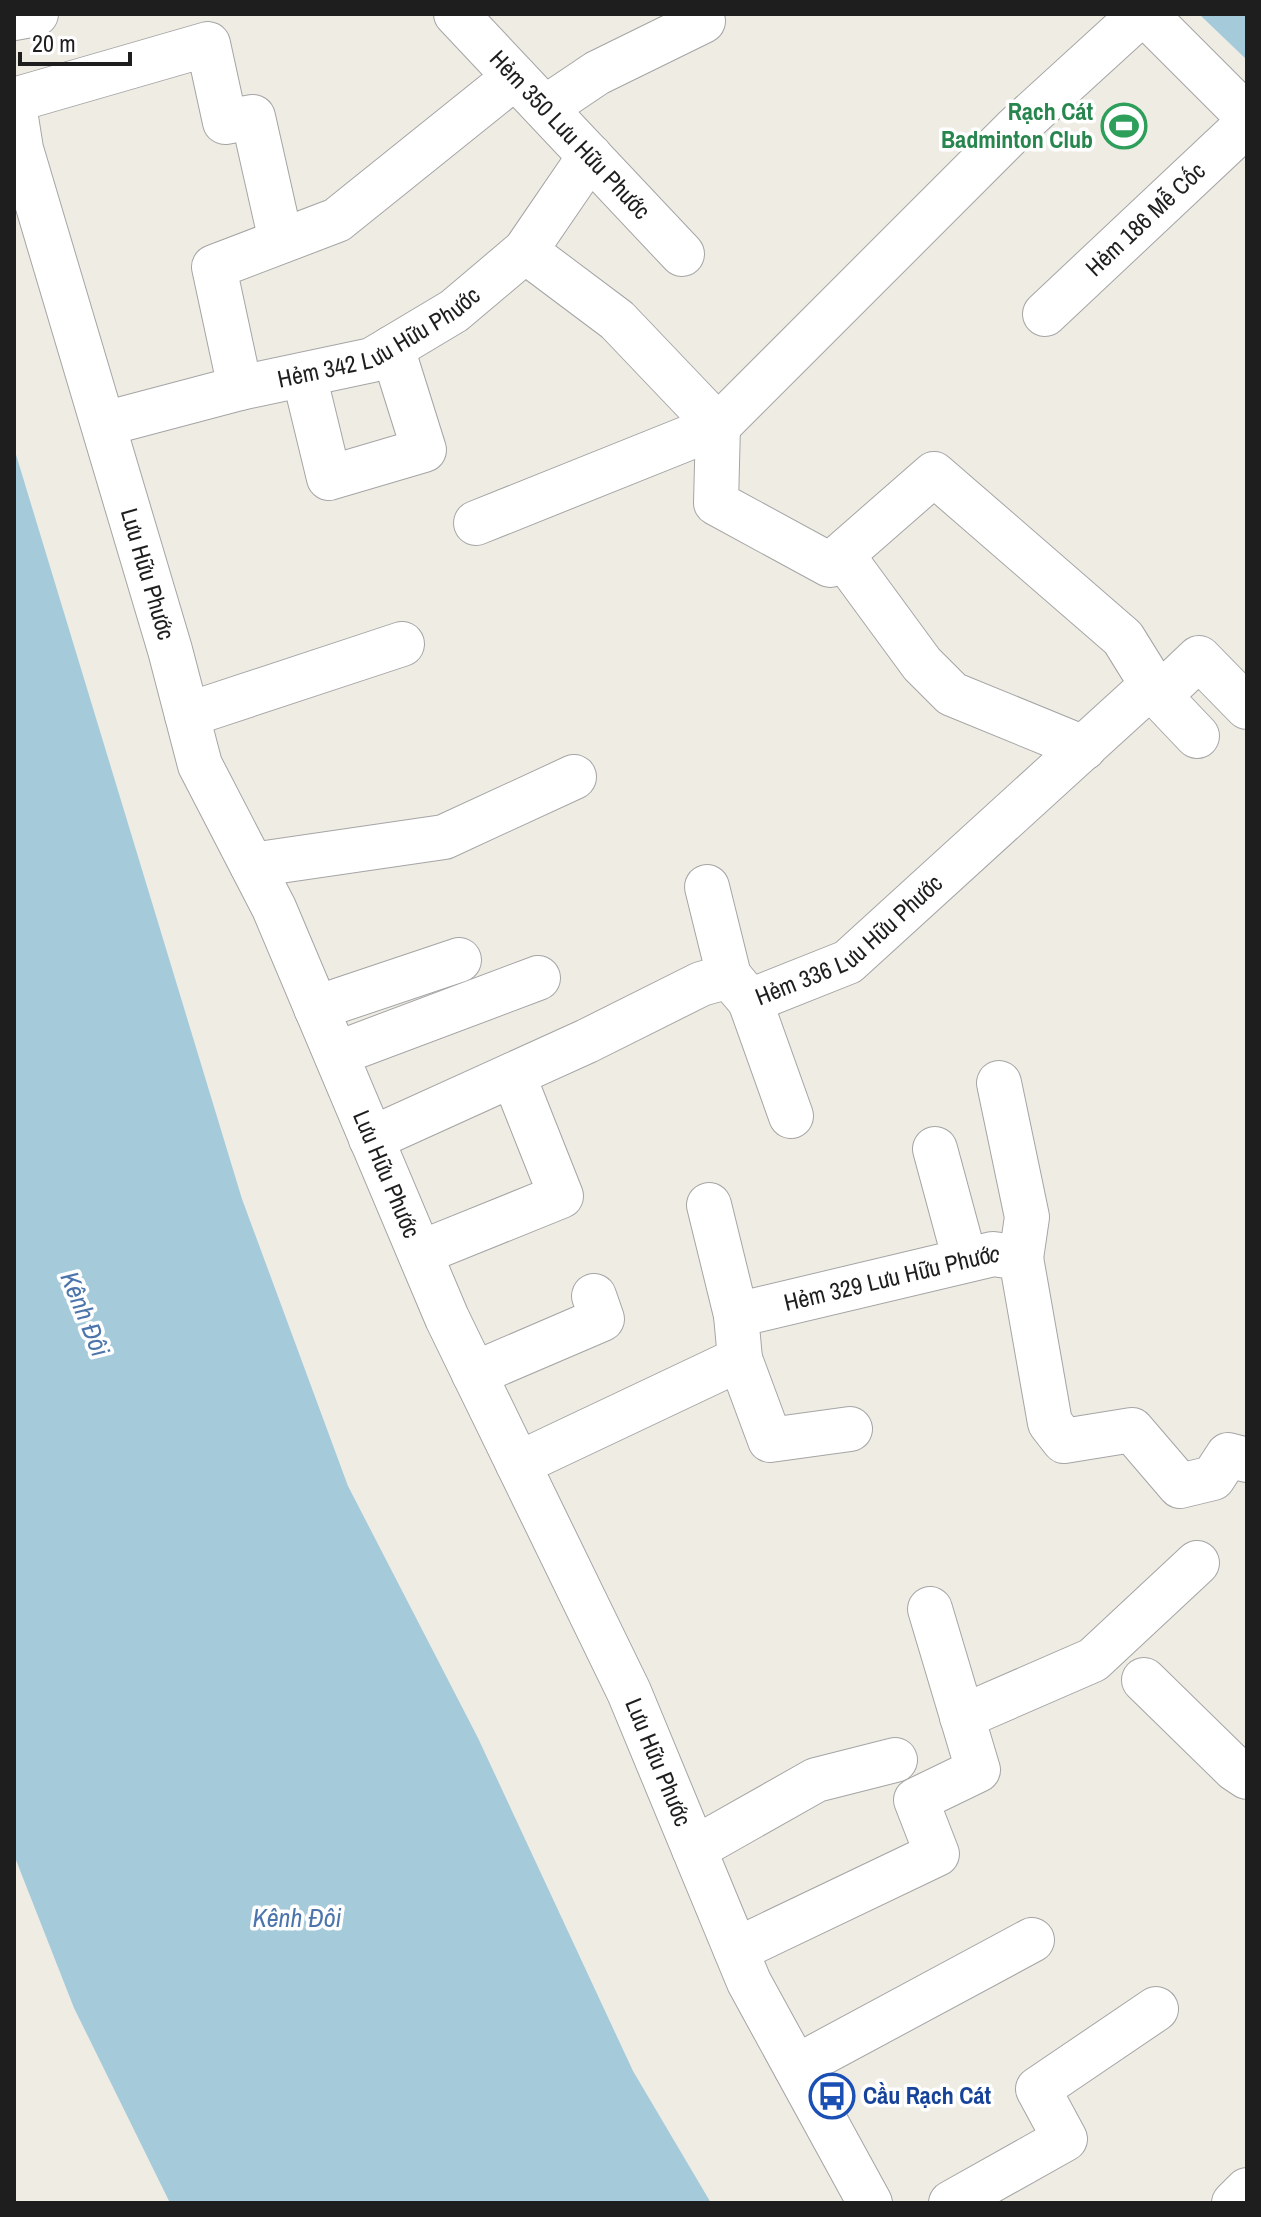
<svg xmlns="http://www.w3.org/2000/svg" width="1261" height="2217" font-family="'Archivo Narrow',sans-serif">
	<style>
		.water { fill: #a5cbdb }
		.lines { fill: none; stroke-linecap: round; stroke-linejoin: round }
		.minor-casing { stroke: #a5a5a5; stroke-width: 46 }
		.minor { stroke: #fff; stroke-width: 44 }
		.labels { text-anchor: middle; stroke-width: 7; stroke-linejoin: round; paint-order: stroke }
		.leisure-label { font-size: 24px; font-weight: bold; fill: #27864d; stroke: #fff; text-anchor: end }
		.street-label { font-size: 24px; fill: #1e1e1e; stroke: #fff }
		.transit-label { font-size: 24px; font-weight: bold; fill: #164399; stroke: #fff; text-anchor: start }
		.water-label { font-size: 26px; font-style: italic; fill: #4c75ab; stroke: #fff }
	</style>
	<rect width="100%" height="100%" fill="#efece4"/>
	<path class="water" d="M1199 14H1247V60Z
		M14 448 242 1199 348 1486 478 1738 633 2071 711 2203H170L74 2008 14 1855Z"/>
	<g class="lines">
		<g class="minor-casing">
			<g id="minor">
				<path id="s1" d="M456 14 682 254"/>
				<path d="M1145 14 1247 116"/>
				<path d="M14 18 36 14"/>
				<path d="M14 100 208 44 225 122 253 117 281 241"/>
				<path id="s2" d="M14 105 21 149 170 650 200 765 274 908 447 1318 629 1692 749 1982 870 2203"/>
				<path d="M545 108 597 73 703 21"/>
				<path d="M525 251 617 320 718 426 716 503 830 565 934 474 1123 638 1159 696 1197 736"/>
				<path id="s3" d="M1045 314 1247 124"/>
				<path d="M304 375 329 478 424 450 392 348"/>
				<path d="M240 388 214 267 337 220 515 77"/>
				<path id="s4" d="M104 424 240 388 372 360 454 311 525 251 590 156"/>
				<path d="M476 523 718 426 1015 129 1141 14"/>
				<path d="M842 555 922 664 952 694 1084 748"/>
				<path d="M1159 696 1199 658 1247 707"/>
				<path d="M187 715 402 644"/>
				<path d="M252 865 444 837 574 777"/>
				<path d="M707 887 729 976"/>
				<path d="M750 1001 791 1116"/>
				<path d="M316 1008 459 960"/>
				<path d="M336 1054 538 978"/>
				<path d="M999 1083 1027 1217 1021 1258"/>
				<path id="s5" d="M371 1139 587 1041 701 984 729 976 750 1001 848 962 1152 685"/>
				<path d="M935 1149 965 1260"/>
				<path d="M709 1205 736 1315"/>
				<path d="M420 1253 561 1196 513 1075"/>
				<path d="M740 1359 770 1440 850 1429"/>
				<path d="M474 1374 602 1319 594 1296"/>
				<path id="s6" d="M518 1464 740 1359 736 1315 993 1254 1021 1258 1050 1423 1064 1441 1132 1430 1180 1486 1213 1478 1228 1455 1247 1460"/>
				<path d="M1144 1680 1235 1769 1247 1777"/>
				<path d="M962 1717 1093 1660 1197 1563"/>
				<path d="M694 1849 816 1780 895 1760"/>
				<path d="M736 1950 937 1854 916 1800 978 1770 930 1609"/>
				<path d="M796 2067 1032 1940"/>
				<path d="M951 2203 1065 2139 1038 2089 1156 2009"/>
				<path d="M1234 2203 1247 2190"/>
			</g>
		</g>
		<use href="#minor" class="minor"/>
	</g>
	<defs>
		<g id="stadium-ring" transform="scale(2.3)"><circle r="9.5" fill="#fff" stroke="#2e9e5b" stroke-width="1.5"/><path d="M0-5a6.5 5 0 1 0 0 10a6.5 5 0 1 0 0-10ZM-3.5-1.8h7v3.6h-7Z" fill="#2e9e5b"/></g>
		<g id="bus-ring" transform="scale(2.3)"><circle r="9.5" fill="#fff" stroke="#1a4fb4" stroke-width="1.5"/><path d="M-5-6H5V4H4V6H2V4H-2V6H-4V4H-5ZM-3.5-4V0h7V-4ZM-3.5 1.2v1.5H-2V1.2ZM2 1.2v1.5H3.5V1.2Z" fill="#1a4fb4"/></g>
	</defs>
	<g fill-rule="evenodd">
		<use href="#stadium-ring" x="1124" y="126"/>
		<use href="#bus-ring" x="832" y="2096"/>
	</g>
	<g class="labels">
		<g class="leisure-label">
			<text x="1093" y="120">Rạch Cát<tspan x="1093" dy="28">Badminton Club</tspan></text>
		</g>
		<g class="street-label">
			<text dy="8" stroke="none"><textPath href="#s1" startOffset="166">Hẻm 350 Lưu Hữu Phước</textPath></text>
			<text dy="8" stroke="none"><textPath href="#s3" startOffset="138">Hẻm 186 Mễ Cốc</textPath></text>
			<text dy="8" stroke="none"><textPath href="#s4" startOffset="290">Hẻm 342 Lưu Hữu Phước</textPath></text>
			<text dy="8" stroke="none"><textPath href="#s2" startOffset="488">Lưu Hữu Phước</textPath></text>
			<text dy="8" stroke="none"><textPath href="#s5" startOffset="544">Hẻm 336 Lưu Hữu Phước</textPath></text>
			<text dy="8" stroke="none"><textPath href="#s2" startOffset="1136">Lưu Hữu Phước</textPath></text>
			<text dy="8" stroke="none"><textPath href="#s6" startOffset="450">Hẻm 329 Lưu Hữu Phước</textPath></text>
			<text dy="8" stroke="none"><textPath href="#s2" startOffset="1784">Lưu Hữu Phước</textPath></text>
		</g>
		<g class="transit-label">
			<text x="863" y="2104">Cầu Rạch Cát</text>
		</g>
		<g class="water-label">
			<text transform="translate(85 1314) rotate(68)" y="9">Kênh Đôi</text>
			<text x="297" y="1927">Kênh Đôi</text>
		</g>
	</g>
	<rect width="1261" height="2217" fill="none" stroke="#1e1e1e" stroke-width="32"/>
	<path d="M20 52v12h110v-12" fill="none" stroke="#1e1e1e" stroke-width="4"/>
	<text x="32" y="52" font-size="24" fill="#1e1e1e" stroke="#ffffff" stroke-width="6" paint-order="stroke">20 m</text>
</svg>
